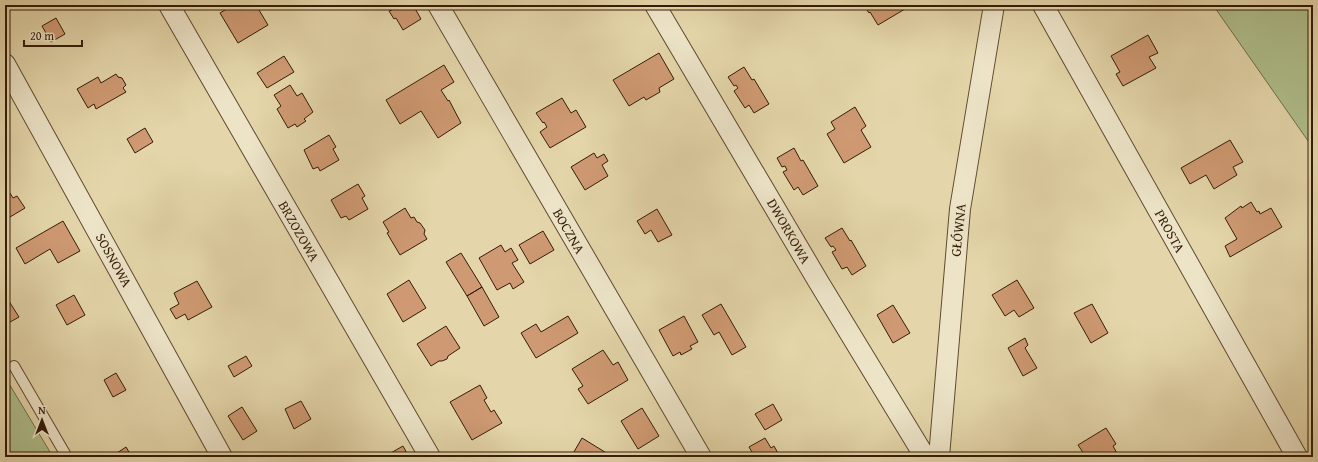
<svg xmlns="http://www.w3.org/2000/svg" width="1318" height="462" font-family="'Gentium Book Plus',serif">
	<style>
		.green { fill: #afbf8c; stroke: #726e4a }
		.building { fill: #cf9a73; stroke: #341c07 }
		.lines { fill: none; stroke-linecap: round; stroke-linejoin: round }
		.service-casing { stroke: #604a30; stroke-width: 12 }
		.minor-casing { stroke: #604a30; stroke-width: 22 }
		.service { stroke: #ede4c8; stroke-width: 10 }
		.minor { stroke: #ede4c8; stroke-width: 20 }
		.labels { text-anchor: middle; stroke-width: 3; stroke-linejoin: round; paint-order: stroke }
		.street-label { font-size: 14px; fill: #341c07; stroke: #ede4c8 }
	</style>
	<rect width="100%" height="100%" fill="#e4d6aa"/>
	<filter id="stains"><feTurbulence type="fractalNoise" baseFrequency=".005" numOctaves="4"/><feColorMatrix values="0 0 0 0 .2 0 0 0 0 .09 0 0 0 0 .02 0 0 0 .5 -.17"/></filter>
	<radialGradient id="worn" r=".72"><stop offset=".6" stop-color="#630" stop-opacity="0"/><stop offset="1" stop-color="#630" stop-opacity=".3"/></radialGradient>
	<path class="green" d="M1213 5H1313V148Z
		M5 377 53 457H5Z"/>
	<path class="building" d="M233 5H245L247 7 250 5H256L268 25 238 43 220 13Z
		M389 5H413L421 19 403 30 396 18 394 19 389 11 392 10Z
		M861 5H902L905 9 878 25 870 12 869 13 865 7 863 8Z
		M56 18 65 34 51 42 42 26Z
		M1148 35 1158 53 1149 57 1156 68 1123 86 1116 74 1120 72 1111 56Z
		M659 53 674 79 659 88 660 92 646 100 644 97 629 106 613 80Z
		M284 56 294 72 267 88 257 73Z
		M444 65 454 82 441 90 448 101 449 100 461 123 438 138 421 111 400 124 386 100Z
		M744 67 752 80 754 79 769 104 754 113 749 105 745 108 734 91 738 88 736 85 734 86 728 77Z
		M116 74 118 77 122 78 126 85 123 88 126 92 96 109 94 104 88 108 77 89 98 77 101 83Z
		M290 85 297 96 302 93 313 112 304 119 306 121 297 127 295 124 288 128 277 109 281 106 274 95Z
		M562 98 571 113 576 110 586 127 550 148 540 132 547 127 544 122 543 123 536 113Z
		M855 107 866 126 861 130 871 147 844 163 827 134 835 129 831 122Z
		M145 128 153 142 135 153 127 139Z
		M329 135 336 147 333 149 339 160 320 171 318 167 313 169 304 150Z
		M1230 140 1243 162 1233 167 1237 175 1214 189 1206 175 1190 184 1181 168Z
		M794 148 801 161 803 160 818 186 803 195 798 187 794 190 783 172 787 170 785 166 782 167 777 158Z
		M594 153 597 158 604 154 608 161 602 165 608 176 585 190 571 167Z
		M358 184 365 196 362 198 368 209 349 220 346 216 341 218 331 200Z
		M5 185 13 198 17 196 25 208 5 220Z
		M1251 202 1257 212 1259 211 1260 214 1271 208 1282 227 1230 257 1225 246 1237 239 1225 218 1241 206 1242 208Z
		M405 208 411 218 414 217 417 222 420 223 425 230 424 234 427 239 400 255 387 233 389 232 383 222Z
		M657 209 672 235 658 242 651 230 645 234 637 221Z
		M63 221 80 251 58 263 50 249 25 264 16 248Z
		M842 228 850 241 851 240 866 266 852 275 847 267 842 269 832 252 836 250 833 246 831 247 825 238Z
		M543 231 554 250 530 264 519 245Z
		M501 245 505 252 511 248 518 260 512 263 524 282 513 289 510 283 497 290 479 258Z
		M461 253 482 287 467 296 446 262Z
		M409 280 426 308 403 322 387 294Z
		M1017 280 1034 308 1019 317 1014 310 1005 316 992 295Z
		M197 281 212 307 188 320 185 314 176 319 170 309 179 304 174 293Z
		M482 287 499 317 484 326 467 296Z
		M5 295 19 317 5 325Z
		M74 295 85 315 67 325 56 305Z
		M721 304 746 347 732 355 719 332 714 335 702 315Z
		M1092 304 1108 333 1091 343 1074 313Z
		M893 305 910 333 893 343 877 315Z
		M568 316 578 333 536 358 521 333 536 324 541 332Z
		M684 316 698 342 690 346 692 349 681 355 680 352 673 356 659 330Z
		M446 326 460 348 448 356 447 359 442 361H439L431 366 417 344Z
		M1025 338 1028 345 1025 348 1037 368 1023 376 1008 348Z
		M603 350 613 365 618 362 628 380 588 404 578 389 583 386 572 369Z
		M246 356 252 366 234 377 228 366Z
		M116 373 126 390 113 397 104 380Z
		M480 385 487 398 484 400 491 412 494 410 502 423 472 440 450 402Z
		M301 401 311 419 294 429 285 409Z
		M773 404 782 420 765 430 755 414Z
		M242 407 257 431 243 440 228 416Z
		M642 408 659 436 638 449 621 421Z
		M1106 428 1116 444 1113 446 1119 457H1086L1078 445Z
		M582 438 613 457H571Z
		M765 438 771 448 774 446 780 457H755L749 447Z
		M403 446 409 457H390L389 454Z
		M126 447 132 457H111Z"/>
	<g class="lines">
		<g class="service-casing">
			<path id="service" d="M14 366 67 457"/>
		</g>
		<g class="minor-casing">
			<path id="minor" d="M169 5 430 457
				M438 5 701 457
				M655 5 818 281 925 457
				M1043 5 1297 457
				M5 64 222 457
				M939 457 960 209 994 5"/>
		</g>
		<use href="#service" class="service"/>
		<use href="#minor" class="minor"/>
	</g>
	<g class="labels">
		<g class="street-label">
			<text transform="translate(958 230) rotate(-84)" y="5">GŁÓWNA</text>
			<text transform="translate(299 231) rotate(60)" y="5">BRZOZOWA</text>
			<text transform="translate(569 231) rotate(60)" y="5">BOCZNA</text>
			<text transform="translate(789 231) rotate(60)" y="5">DWORKOWA</text>
			<text transform="translate(1170 231) rotate(61)" y="5">PROSTA</text>
			<text transform="translate(114 260) rotate(61)" y="5">SOSNOWA</text>
		</g>
	</g>
	<rect width="1318" height="462" fill="none" stroke="#e4d6aa" stroke-width="20"/>
	<rect x="6" y="6" width="1306" height="450" fill="none" stroke="#341c07" stroke-width="2"/>
	<rect x="10" y="10" width="1298" height="442" fill="none" stroke="#341c07"/>
	<g transform="translate(42 420)" stroke="#ede4c8" stroke-width="3" paint-order="stroke">
	<path d="M0-3L7 15L0 10L-7 15Z" fill="#341c07"/>
	<text y="-6" font-size="11" font-weight="bold" text-anchor="middle" fill="#341c07">N</text>
	</g>
	<path d="M24 40v6h58v-6" fill="none" stroke="#341c07" stroke-width="2"/>
	<text x="30" y="40" font-size="12" fill="#341c07" stroke="#ede4c8" stroke-width="3" paint-order="stroke">20 m</text>
	<rect width="100%" height="100%" filter="url(#stains)"/>
	<rect width="100%" height="100%" fill="url(#worn)"/>
</svg>
